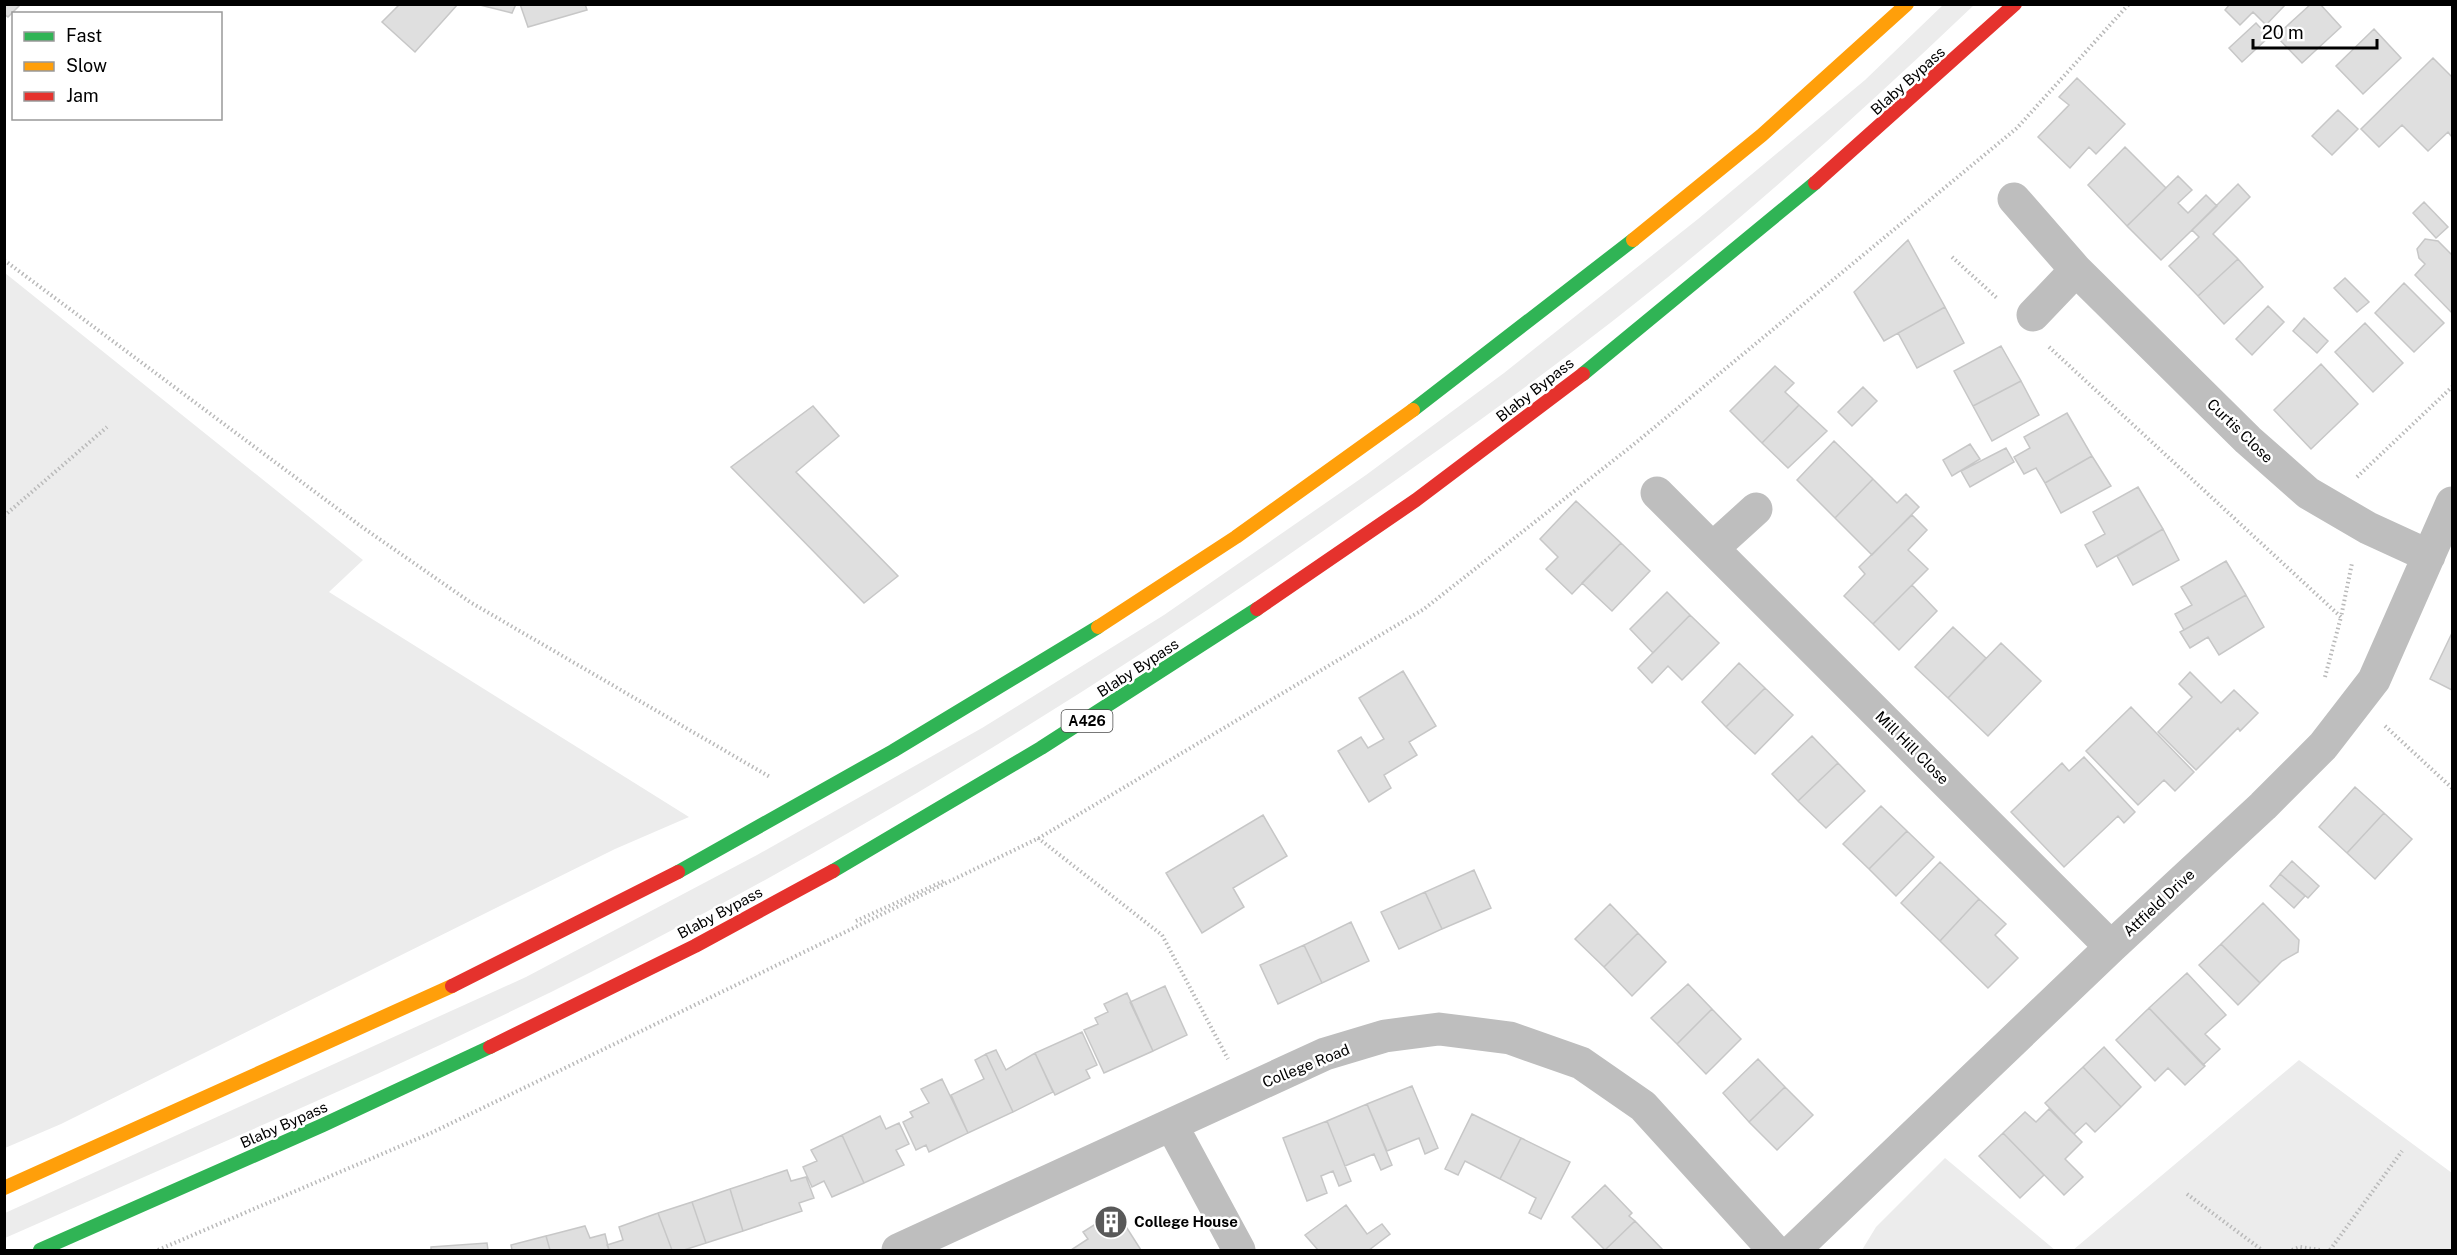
<svg xmlns="http://www.w3.org/2000/svg" width="2457" height="1255" font-family="'Public Sans',sans-serif">
	<style>
		.green { fill: #ececec }
		.building { fill: #dfdfdf; stroke: #c7c7c7; stroke-width: 1.5 }
		.lines { fill: none; stroke-linecap: round; stroke-linejoin: round }
		.path { stroke: #b9b9b9; stroke-width: 4; stroke-dasharray: 1.5 3; stroke-linecap: butt }
		.street { stroke: #bebebe; stroke-width: 33 }
		.fast { stroke: #30b455; stroke-width: 14 }
		.slow { stroke: #ff9f0a; stroke-width: 14 }
		.jam { stroke: #e5322d; stroke-width: 14 }
		.labels { text-anchor: middle; stroke-width: 5; stroke-linejoin: round; paint-order: stroke }
		.shield { fill: #fff; stroke: #4c4c4c; stroke-width: 1.5 }
		.shield-label { font-size: 14px; font-weight: bold; fill: #000 }
		.street-label { font-size: 15px; fill: #000; stroke: #fff }
		.poi-label { font-size: 15px; font-weight: bold; fill: #000; stroke: #fff; text-anchor: start }
	</style>
	<rect width="100%" height="100%" fill="#fff"/>
	<path class="green" d="M1944 4 1974 5C1849 124 1721 239 1584 343 1500 407 1413 468 1326 529 1092 692 848 842 593 971 401 1068 201 1151 5 1238V1213L526 977 757 855 982 728 1164 615 1366 475 1504 373 1698 219 1865 80Z
		M5 273 363 560 329 592 689 817 615 849 61 1124 5 1148Z
		M2299 1060 2452 1173V1250H2073Z
		M1945 1158 2055 1250H1862L1876 1227Z"/>
	<path class="building" d="M4 4H21L8 17 4 14Z
		M400 4H458L415 52 382 22Z
		M476 4H516L512 13Z
		M520 4H585L587 10 528 27Z
		M2230 4H2286L2266 25 2253 12 2240 25 2225 10Z
		M2311 4H2320L2341 27 2302 63 2276 36Z
		M2256 23 2269 37 2242 62 2229 48Z
		M2374 29 2401 58 2363 94 2336 66Z
		M2433 58 2452 77V137L2448 132 2428 151 2402 125 2379 147 2361 129Z
		M2077 78 2125 124 2096 154 2089 147 2070 168 2038 137 2069 105 2059 97Z
		M2338 110 2358 129 2332 155 2312 136Z
		M2125 147 2166 188 2127 226 2088 185Z
		M2178 176 2192 190 2178 203 2188 213 2206 195 2217 206 2161 260 2127 226Z
		M2238 184 2250 197 2213 234 2238 259 2198 296 2169 266 2199 237 2192 230Z
		M2424 202 2448 227 2436 238 2413 213Z
		M2425 239 2438 241 2452 255V313L2415 275 2425 264 2419 258 2417 249Z
		M1908 240 1945 307 1884 341 1854 292Z
		M2238 259 2263 287 2224 324 2198 296Z
		M2345 278 2369 302 2357 312 2334 288Z
		M2404 283 2444 323 2414 352 2375 313Z
		M2268 306 2284 322 2252 355 2236 339Z
		M1945 307 1964 343 1917 368 1898 333Z
		M2304 318 2328 341 2317 353 2293 331Z
		M2365 323 2403 363 2373 392 2335 352Z
		M2001 346 2021 381 1973 406 1954 371Z
		M2321 364 2358 404 2311 449 2274 410Z
		M1775 366 1794 383 1785 392 1799 405 1762 443 1730 411Z
		M2021 381 2039 415 1992 441 1973 406Z
		M1863 387 1877 401 1852 426 1838 412Z
		M1799 405 1827 431 1788 468 1762 443Z
		M813 406 839 436 796 472 898 576 864 603 731 467Z
		M2067 413 2092 456 2045 483 2036 468 2024 474 2014 457 2030 448 2024 437Z
		M1834 441 1873 479 1835 518 1797 480Z
		M1970 444 1980 459 1952 476 1943 460Z
		M2006 448 2014 462 1970 487 1961 471Z
		M2092 456 2111 486 2061 513 2045 483Z
		M1873 479 1897 503 1906 494 1919 507 1872 555 1835 518Z
		M2138 487 2163 529 2097 567 2085 545 2105 534 2093 512Z
		M1576 501 1621 543 1572 594 1546 569 1558 557 1540 539Z
		M1912 515 1927 530 1908 550 1928 569 1873 624 1844 596 1865 574 1859 567Z
		M2163 529 2179 560 2133 585 2117 556Z
		M1621 543 1650 571 1612 611 1582 583Z
		M2226 561 2246 595 2184 630 2175 614 2192 605 2181 587Z
		M1912 585 1937 611 1899 650 1873 624Z
		M1667 592 1690 615 1653 653 1630 629Z
		M2246 595 2264 627 2219 655 2208 637 2190 648 2180 632Z
		M1690 615 1719 643 1682 680 1668 666 1652 683 1638 668Z
		M1953 627 1986 658 1948 698 1915 667Z
		M2452 633V690L2430 679Z
		M2001 643 2041 681 1988 736 1948 698Z
		M1739 663 1765 688 1726 727 1702 702Z
		M1403 671 1436 726 1409 742 1417 755 1384 775 1391 788 1369 802 1338 751 1361 737 1368 748 1384 739 1359 698Z
		M2190 672 2221 703 2234 690 2258 713 2240 731 2238 728 2196 770 2158 732 2192 697 2179 684Z
		M1765 688 1793 715 1755 754 1726 727Z
		M2131 707 2194 772 2175 791 2164 780 2138 805 2086 751Z
		M1812 736 1838 763 1798 801 1772 774Z
		M2084 757 2135 812 2124 823 2118 816 2064 867 2011 812 2062 763 2069 771Z
		M1838 763 1865 791 1826 828 1798 801Z
		M2355 787 2384 813 2347 853 2319 827Z
		M1881 806 1907 831 1869 869 1843 844Z
		M2384 813 2412 839 2375 879 2347 853Z
		M1263 815 1287 856 1233 888 1244 907 1202 933 1166 873Z
		M1907 831 1934 857 1896 896 1869 869Z
		M2292 861 2319 886 2308 898 2280 874Z
		M1940 862 1979 899 1940 941 1901 903Z
		M1474 870 1491 908 1442 929 1425 892Z
		M2280 874 2305 896 2294 908 2270 886Z
		M1425 892 1442 929 1399 949 1381 912Z
		M1979 899 2006 924 1995 935 2018 958 1988 988 1940 941Z
		M2263 903 2299 940 2298 952 2282 961 2260 983 2221 944Z
		M1610 904 1638 933 1604 967 1575 939Z
		M1351 922 1369 961 1322 983 1304 945Z
		M1638 933 1666 962 1632 996 1604 967Z
		M2221 944 2260 983 2238 1005 2199 965Z
		M1304 945 1322 983 1278 1004 1260 965Z
		M2187 973 2226 1015 2205 1034 2220 1049 2203 1065 2149 1008Z
		M1688 984 1712 1009 1677 1044 1651 1018Z
		M1165 986 1187 1035 1153 1051 1130 1002Z
		M1127 993 1153 1051 1104 1073 1084 1030 1098 1024 1095 1018 1108 1012 1104 1004Z
		M2149 1008 2205 1066 2185 1085 2168 1068 2155 1081 2116 1040Z
		M1712 1009 1741 1039 1706 1074 1677 1044Z
		M1082 1032 1097 1065 1086 1070 1090 1078 1055 1095 1035 1053Z
		M2104 1047 2141 1087 2121 1107 2083 1067Z
		M996 1050 1006 1070 1035 1053 1053 1092 1013 1112 986 1054Z
		M986 1054 1013 1112 968 1133 951 1095 984 1079 975 1060Z
		M1758 1059 1785 1087 1749 1122 1723 1093Z
		M2083 1067 2121 1107 2095 1132 2086 1123 2074 1134 2045 1103Z
		M942 1079 968 1133 929 1152 926 1145 916 1150 903 1122 913 1117 910 1112 929 1103 921 1089Z
		M1412 1086 1438 1148 1425 1154 1419 1138 1387 1151 1367 1104Z
		M1785 1087 1813 1115 1777 1150 1749 1122Z
		M1367 1104 1392 1165 1381 1170 1374 1154 1345 1166 1327 1121Z
		M2049 1109 2082 1142 2065 1159 2083 1177 2064 1195 2003 1133 2025 1112 2036 1122Z
		M1472 1114 1521 1138 1500 1179 1465 1161 1458 1175 1445 1169Z
		M880 1116 886 1129 899 1123 909 1144 896 1150 904 1165 864 1183 842 1135Z
		M1327 1121 1351 1181 1339 1186 1333 1171 1321 1176 1327 1193 1307 1201 1283 1138Z
		M2003 1133 2044 1175 2020 1198 1979 1156Z
		M842 1135 864 1183 832 1197 824 1181 812 1187 803 1167 817 1161 811 1150Z
		M1521 1138 1570 1162 1541 1219 1529 1213 1536 1198 1500 1179Z
		M787 1170 791 1181 806 1177 814 1198 799 1203 802 1211 743 1231 730 1189Z
		M1605 1185 1632 1213 1629 1216 1635 1221 1605 1250 1572 1217Z
		M730 1189 743 1231 706 1243 692 1202Z
		M692 1202 706 1243 684 1250H672L658 1213Z
		M1346 1205 1367 1234 1382 1224 1390 1234 1369 1250H1318L1305 1235Z
		M1116 1211 1141 1250H1071L1088 1239 1083 1232Z
		M658 1213 672 1250H609L607 1245 623 1240 619 1227Z
		M1635 1221 1663 1250H1605Z
		M585 1226 590 1238 605 1234 609 1250H550L546 1236Z
		M546 1236 550 1250H512L511 1245Z
		M487 1243 488 1250H431V1247Z"/>
	<g class="lines">
		<path class="path" d="M1952 257 1998 299
			M4 260 362 527 470 602 770 777
			M2049 347 2341 617 2352 563
			M2357 477 2452 387
			M4 516 107 427
			M2325 677 2341 617
			M2385 726 2452 788
			M1038 838 1162 935 1228 1059
			M856 921 946 880
			M2187 1194 2262 1250
			M158 1250 431 1133 1039 838 1424 609 1633 445 2017 128 2129 4
			M2292 1250 2300 1247 2320 1250
			M2330 1250 2402 1151"/>
		<path class="street" d="M2014 199 2076 270 2248 440 2308 493 2368 528 2429 556
			M2033 315 2076 270
			M1657 493 2111 947
			M1713 548 1756 509
			M1172 1126 1239 1250
			M898 1250 1325 1054 1385 1036 1439 1029 1510 1038 1581 1063 1643 1106 1774 1250
			M1794 1250 2111 947 2263 806 2323 746 2374 680 2452 503"/>
		<path class="fast" d="M1583 374 1815 183
			M1413 410 1633 240
			M833 871 1041 748 1257 609
			M678 872 893 751 1098 627
			M40 1250 323 1125 490 1047"/>
		<path class="slow" d="M1633 240 1762 135 1907 4
			M1098 627 1236 537 1413 410
			M4 1188 452 986"/>
		<path class="jam" d="M1815 183 2015 4
			M1257 609 1416 500 1583 374
			M452 986 678 872
			M490 1047 695 946 833 871"/>
	</g>
	<defs>
		<g id="building-disc" transform="scale(1.725)"><circle r="9.5" fill="#595959" stroke="#fff"/><path d="M-4-6H4V6H1V3H-1V6H-4ZM-2.5-4.3h1.7v1.8h-1.7ZM.8-4.3h1.7v1.8H.8ZM-2.5-1h1.7V.8h-1.7ZM.8-1h1.7V.8H.8Z" fill="#fff"/></g>
	</defs>
	<g fill-rule="evenodd">
		<use href="#building-disc" x="1111" y="1222"/>
	</g>
	<g class="labels">
		<rect class="shield" x="1061.5" y="710" width="51" height="22" rx="4.5"/>
		<g class="shield-label">
			<text x="1087" y="726">A426</text>
		</g>
		<g class="street-label">
			<text transform="translate(1908 81) rotate(-42)" y="5">Blaby Bypass</text>
			<text transform="translate(1535 390) rotate(-38)" y="5">Blaby Bypass</text>
			<text transform="translate(2240 431) rotate(44)" y="5">Curtis Close</text>
			<text transform="translate(1138 668) rotate(-33)" y="5">Blaby Bypass</text>
			<text transform="translate(1912 748) rotate(45)" y="5">Mill Hill Close</text>
			<text transform="translate(2159 903) rotate(-43)" y="5">Attfield Drive</text>
			<text transform="translate(720 913) rotate(-28)" y="5">Blaby Bypass</text>
			<text transform="translate(1306 1066) rotate(-22)" y="5">College Road</text>
			<text transform="translate(284 1125) rotate(-24)" y="5">Blaby Bypass</text>
		</g>
		<g class="poi-label">
			<text x="1134" y="1227">College House</text>
		</g>
	</g>
	<rect width="2457" height="1255" fill="none" stroke="#000000" stroke-width="12"/>
	<rect x="12" y="12" width="210" height="108" fill="#ffffff" stroke="#999999" stroke-width="1.5"/>
	<rect x="24" y="32" width="30" height="9" fill="#30b455" stroke="#999999" stroke-width="1.5"/>
	<text x="66" y="42" font-size="18" fill="#000000">Fast</text>
	<rect x="24" y="62" width="30" height="9" fill="#ff9f0a" stroke="#999999" stroke-width="1.5"/>
	<text x="66" y="72" font-size="18" fill="#000000">Slow</text>
	<rect x="24" y="92" width="30" height="9" fill="#e5322d" stroke="#999999" stroke-width="1.5"/>
	<text x="66" y="102" font-size="18" fill="#000000">Jam</text>
	<path d="M2253 39v9h124v-9" fill="none" stroke="#000000" stroke-width="3"/>
	<text x="2262" y="39" font-size="18" fill="#000000" stroke="#ffffff" stroke-width="4.5" paint-order="stroke">20 m</text>
</svg>
